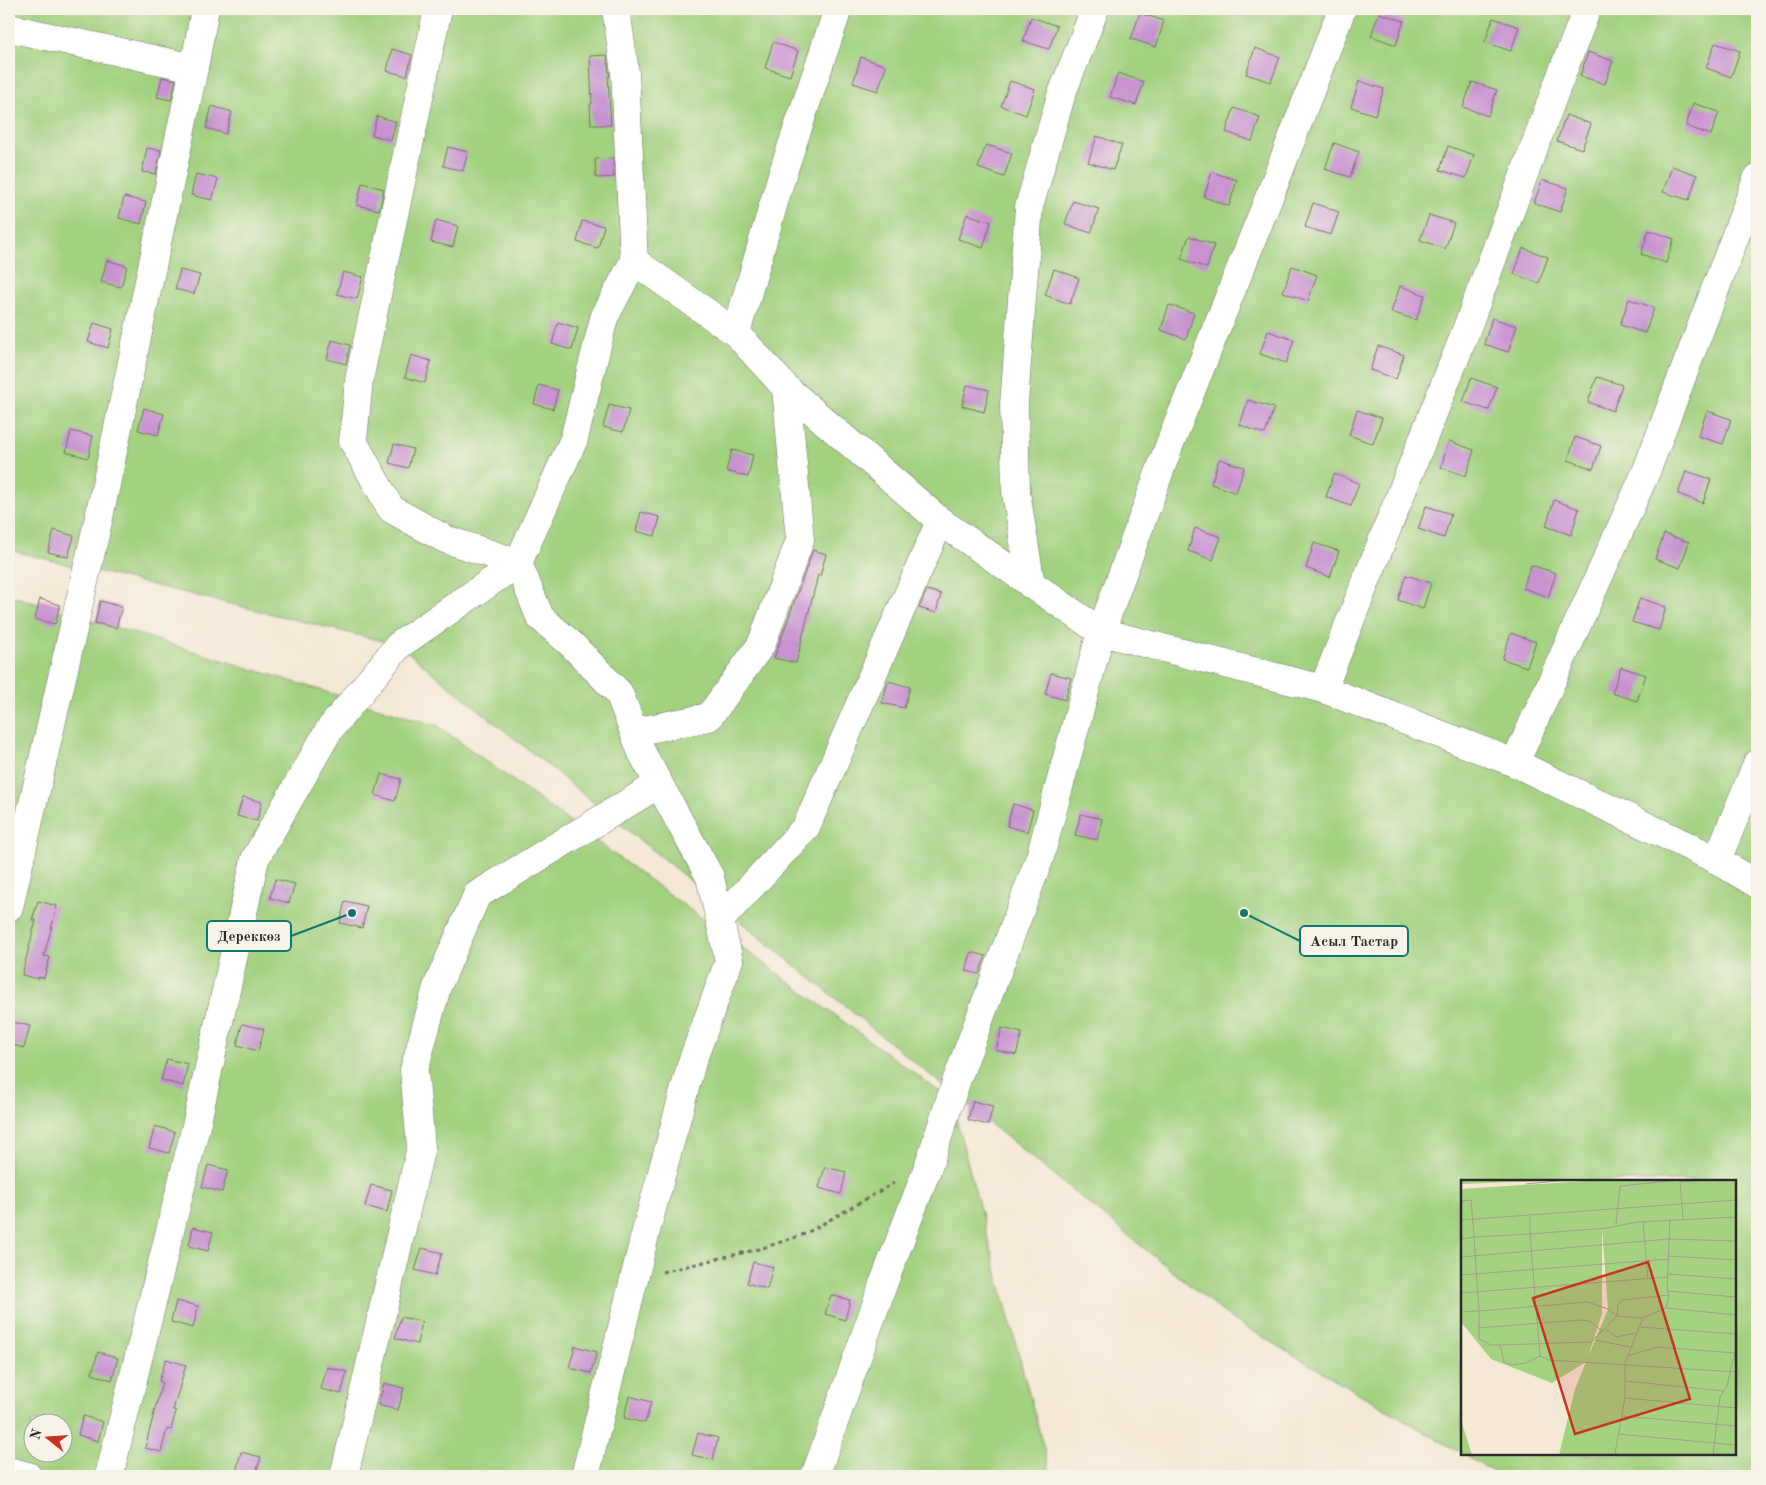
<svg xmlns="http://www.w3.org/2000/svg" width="1766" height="1485" viewBox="0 0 1766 1485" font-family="'Old Standard TT',serif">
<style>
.green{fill:#a2d180;stroke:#667e56;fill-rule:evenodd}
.building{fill:#c893d0}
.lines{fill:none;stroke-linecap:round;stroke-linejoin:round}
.minor-casing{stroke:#726d66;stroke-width:29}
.path{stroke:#726d66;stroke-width:3;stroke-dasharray:4 4;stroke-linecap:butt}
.minor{stroke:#fff;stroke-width:28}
.inset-road{fill:none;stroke:#a49c91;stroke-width:1}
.view{fill:#c8321e;fill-opacity:0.15;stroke:#c8321e;stroke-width:2.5}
.inset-edge{fill:none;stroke:#2b2b2b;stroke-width:2.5}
.leader{fill:none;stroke:#0f766e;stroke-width:2}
.callout-dot{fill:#0f766e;stroke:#f7f3e8;stroke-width:2}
.callout{fill:#f7f3e8;stroke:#0f766e;stroke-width:2}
.callout-label{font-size:15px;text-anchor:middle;font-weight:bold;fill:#2b2b2b}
</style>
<rect width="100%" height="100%" fill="#f7f3e8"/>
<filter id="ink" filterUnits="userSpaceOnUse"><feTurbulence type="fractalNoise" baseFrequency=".02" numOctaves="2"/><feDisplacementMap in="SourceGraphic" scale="10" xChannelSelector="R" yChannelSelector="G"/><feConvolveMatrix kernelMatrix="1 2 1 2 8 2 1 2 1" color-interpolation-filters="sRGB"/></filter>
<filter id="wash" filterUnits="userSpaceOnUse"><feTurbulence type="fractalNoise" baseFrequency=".0096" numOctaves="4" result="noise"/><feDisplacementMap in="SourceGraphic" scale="20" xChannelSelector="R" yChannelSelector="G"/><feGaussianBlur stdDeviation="1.12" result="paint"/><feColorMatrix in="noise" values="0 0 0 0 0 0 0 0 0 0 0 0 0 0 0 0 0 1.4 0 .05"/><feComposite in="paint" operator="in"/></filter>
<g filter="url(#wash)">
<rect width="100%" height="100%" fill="#f5e8d5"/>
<g class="green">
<path d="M9,9H1757V1476H1500L1229,1317L399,645L9,550ZM1462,1181H1735V1454H1462Z"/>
<path d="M9,595L438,726L951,1100L1051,1476H9ZM32,1422H62V1452H32Z"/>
</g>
<g id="blocks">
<g class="building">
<path d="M1140,13L1164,21L1156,47L1131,39Z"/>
<path d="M1379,13L1404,21L1396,45L1371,36Z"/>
<path d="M1031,17L1057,26L1049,49L1023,41Z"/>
<path d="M1493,18L1519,27L1511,51L1485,42Z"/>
<path d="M773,42L798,51L790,76L765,68Z"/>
<path d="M1715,43L1740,51L1731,77L1706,68Z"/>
<path d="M1255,48L1280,57L1271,82L1246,74Z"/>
<path d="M392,49L412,55L407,76L387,71Z"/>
<path d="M1588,52L1613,61L1605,84L1580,76Z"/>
<path d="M607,55L609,73L610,76H608L611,125H591L590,104H592L590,56Z"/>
<path d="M861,57L886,66L878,91L853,83Z"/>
<path d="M1118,73L1144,82L1136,105L1110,97Z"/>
<path d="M162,77L176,80L171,100L157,97Z"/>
<path d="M1010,81L1035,89L1026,115L1001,106Z"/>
<path d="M1359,81L1384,89L1375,115L1351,107Z"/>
<path d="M1472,82L1497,90L1488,116L1463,107Z"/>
<path d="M1693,103L1719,112L1711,135L1686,126Z"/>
<path d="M212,106L232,112L226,134L206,128Z"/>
<path d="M1234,108L1260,117L1252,141L1226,132Z"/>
<path d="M1566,115L1591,124L1582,149L1557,141Z"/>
<path d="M377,116L396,122L391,140L372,135Z"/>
<path d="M1097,136L1122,145L1113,170L1088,162Z"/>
<path d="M1334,143L1359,152L1350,177L1325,169Z"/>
<path d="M986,145L1012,153L1004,177L978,168Z"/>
<path d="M1448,146L1474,155L1466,178L1440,170Z"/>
<path d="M448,147L468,152L463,171L443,166Z"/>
<path d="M147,148L161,150L156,174L142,172Z"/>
<path d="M613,158L614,177L596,178L595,159Z"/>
<path d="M1672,166L1697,175L1689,200L1663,192Z"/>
<path d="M1212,172L1237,180L1229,206L1204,197Z"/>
<path d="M196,174L218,179L212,200L191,195Z"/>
<path d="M1542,180L1568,188L1560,212L1534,203Z"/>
<path d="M362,183L384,189L379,210L357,205Z"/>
<path d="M124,197L146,202L141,224L119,218Z"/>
<path d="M1073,201L1099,209L1091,233L1065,224Z"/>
<path d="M1313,203L1339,212L1331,235L1305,227Z"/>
<path d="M967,214L991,222L983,248L958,239Z"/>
<path d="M1429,215L1454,223L1445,249L1420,240Z"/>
<path d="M436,220L458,226L453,247L431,242Z"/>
<path d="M582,221L604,226L598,248L577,242Z"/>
<path d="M1649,230L1674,239L1666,263L1641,254Z"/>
<path d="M1189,236L1214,245L1207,268L1181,259Z"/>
<path d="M1523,248L1548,257L1539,283L1514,274Z"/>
<path d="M107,260L127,266L121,287L101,282Z"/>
<path d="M1292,266L1317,275L1308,301L1283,292Z"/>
<path d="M1054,269L1079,278L1070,304L1045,295Z"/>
<path d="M180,270L200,275L194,294L175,289Z"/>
<path d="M343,272L363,277L357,299L337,294Z"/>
<path d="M1400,286L1425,295L1416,320L1391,312Z"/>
<path d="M1629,299L1654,308L1645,333L1620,325Z"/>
<path d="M1169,305L1194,313L1186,339L1161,330Z"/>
<path d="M1492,318L1517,326L1508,352L1484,344Z"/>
<path d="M558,322L578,328L572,350L552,344Z"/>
<path d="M94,323L113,329L108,348L88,342Z"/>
<path d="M1268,331L1294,340L1286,363L1260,354Z"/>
<path d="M332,340L350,345L346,364L327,359Z"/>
<path d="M1378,346L1404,355L1396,379L1370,370Z"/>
<path d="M411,355L431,361L425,383L405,377Z"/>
<path d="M1597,377L1622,385L1613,411L1588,402Z"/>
<path d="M1471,378L1497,387L1489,410L1463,402Z"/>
<path d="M539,385L558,390L553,409L534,404Z"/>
<path d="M967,385L989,390L984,412L962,406Z"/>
<path d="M1248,400L1274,408L1265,434L1240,425Z"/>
<path d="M609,405L629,410L623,432L603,427Z"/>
<path d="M144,408L164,414L158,435L138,430Z"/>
<path d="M1357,410L1382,418L1373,444L1349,435Z"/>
<path d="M1707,411L1731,419L1723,444L1698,436Z"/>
<path d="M71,431L93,436L88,458L66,452Z"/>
<path d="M1575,437L1601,446L1593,469L1568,460Z"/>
<path d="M1449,441L1474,450L1466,476L1441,467Z"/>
<path d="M394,444L413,449L408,468L389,463Z"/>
<path d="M732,450L753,455L748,477L726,471Z"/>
<path d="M1219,459L1244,467L1236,493L1211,484Z"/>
<path d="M1686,471L1711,479L1703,503L1678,494Z"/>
<path d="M1334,474L1359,483L1351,506L1326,497Z"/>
<path d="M1554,500L1579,509L1571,535L1546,526Z"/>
<path d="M1426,506L1451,514L1444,538L1418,529Z"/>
<path d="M641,512L660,517L655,536L636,531Z"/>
<path d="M1195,528L1221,537L1213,560L1188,551Z"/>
<path d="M54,530L74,536L68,557L48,552Z"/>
<path d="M1664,534L1689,542L1680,568L1655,559Z"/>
<path d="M1314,543L1339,551L1330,577L1306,568Z"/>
<path d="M813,550L826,554L820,576L818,575L796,663L774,658Z"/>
<path d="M1531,565L1556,573L1548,597L1523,588Z"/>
<path d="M1406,575L1431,583L1423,609L1398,600Z"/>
<path d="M927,590L941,594L936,613L919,608Z"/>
<path d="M1640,598L1666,607L1659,630L1632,622Z"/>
<path d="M40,599L60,605L55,624L35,619Z"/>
<path d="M100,601L122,607L116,628L95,623Z"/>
<path d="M1511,633L1536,642L1527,667L1502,659Z"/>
<path d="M1621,667L1646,675L1637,701L1612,693Z"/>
<path d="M1051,673L1071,678L1065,700L1045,694Z"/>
<path d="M888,681L910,687L904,708L882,703Z"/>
<path d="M381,774L401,779L395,801L375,795Z"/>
<path d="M243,797L262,802L257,821L237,816Z"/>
<path d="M1013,804L1033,810L1027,832L1007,826Z"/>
<path d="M1081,814L1102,819L1097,840L1075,835Z"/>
<path d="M275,879L295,884L289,903L270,898Z"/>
<path d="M38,901L57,906L44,956L50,957L44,978L38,977V979L22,975L36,920H32Z"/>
<path d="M345,901L367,906L362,928L340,923Z"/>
<path d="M971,952L986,956L979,974L966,971Z"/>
<path d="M9,1021L30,1026L24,1048L9,1044Z"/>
<path d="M242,1024L264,1029L258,1051L237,1045Z"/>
<path d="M1002,1028L1022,1033L1016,1055L996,1050Z"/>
<path d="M167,1059L188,1064L183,1086L161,1080Z"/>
<path d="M973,1101L993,1106L988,1125L968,1120Z"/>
<path d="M155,1126L175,1132L169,1153L149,1148Z"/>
<path d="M208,1165L228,1170L222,1192L202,1187Z"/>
<path d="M825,1167L846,1172L841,1194L819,1188Z"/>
<path d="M371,1185L392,1190L387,1212L365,1206Z"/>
<path d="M193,1227L213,1232L208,1251L189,1246Z"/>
<path d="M422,1248L442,1253L435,1275L415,1270Z"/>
<path d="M753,1262L773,1267L767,1289L747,1283Z"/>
<path d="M831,1295L850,1300L845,1320L825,1314Z"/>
<path d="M176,1301L198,1306L193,1328L171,1322Z"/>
<path d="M401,1317L422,1322L417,1344L395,1338Z"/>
<path d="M575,1346L597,1352L591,1373L569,1368Z"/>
<path d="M98,1352L118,1358L112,1380L92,1374Z"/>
<path d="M166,1359L186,1365L173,1410L176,1411L171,1430L167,1429L161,1452L145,1448L162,1382L159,1381Z"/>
<path d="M327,1367L347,1372L341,1394L321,1389Z"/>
<path d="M384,1383L404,1388L398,1410L378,1405Z"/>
<path d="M629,1396L651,1402L645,1423L624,1418Z"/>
<path d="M83,1416L103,1422L98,1441L78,1435Z"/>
<path d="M698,1433L718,1438L713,1460L692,1455Z"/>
<path d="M241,1452L261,1457L255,1476L236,1472Z"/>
</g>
</g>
</g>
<g filter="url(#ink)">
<use href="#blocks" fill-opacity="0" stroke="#726d66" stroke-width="1"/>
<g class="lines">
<defs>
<g id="minor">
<path d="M438,9L359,380L353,441L391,509L445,539L518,563L574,439L604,318L634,261L625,72L616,9"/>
<path d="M9,28L194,68"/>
<path d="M634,261L736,333L786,388L940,521L1101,632L1323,689L1515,763L1717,860L1757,884"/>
<path d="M736,333L782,175L838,9"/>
<path d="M1031,585L1016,492L1014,404L1029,207L1061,96L1095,9"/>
<path d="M1323,689L1462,341L1557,86L1587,9"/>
<path d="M634,732L709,717L761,645L800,540L786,388"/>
<path d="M1515,763L1646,472L1757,179"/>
<path d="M1717,860L1757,764"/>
<path d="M9,907L100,513L194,68L205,9"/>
<path d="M720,920L806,827L940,521"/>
<path d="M9,1471L28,1476"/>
<path d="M109,1476L196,1126L255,859L329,730L399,645L518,563L540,617L570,643L619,693L642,753L710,877L729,961L692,1062L646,1231L585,1476"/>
<path d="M344,1476L421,1147L414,1070L437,987L477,895L659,784"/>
<path d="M815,1476L884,1282L928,1167L956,1082L1040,857L1101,632L1169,446L1270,195L1342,9"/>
</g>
</defs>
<use href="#minor" class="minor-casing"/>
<path class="path" d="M662,1272L763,1248L805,1234L894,1183"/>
<use href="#minor" class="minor"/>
</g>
</g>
<g transform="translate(1461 1180)">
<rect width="275" height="275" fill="#f5e8d5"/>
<path d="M0,0H107L1,4ZM139,0H275V275H98L114,209L125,182L91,203L30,179L0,142V9ZM141,48L147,129L127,177L141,134ZM0,240L11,275H0Z" fill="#a2d180" fill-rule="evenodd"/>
<path class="inset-road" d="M65,4L106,0M0,21L10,20L13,57L0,59M222,38L219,2L248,0M0,40L275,20M182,41L187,99M155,44L159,6L219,0M208,76L275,80M0,77L208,59L275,61M207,94L275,99M0,95L208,79M206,111L209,39M0,113L207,97M208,115L161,120L157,125L156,136L182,138L205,128L208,115L206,111L275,117M205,128L275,135M0,132L18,131V159L30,165H39L43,182L50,185L65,183L79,176M179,147L275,154M16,148L121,140L129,141L142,152M145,149L155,157L175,153M134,160L169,167M39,165L130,162L156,136L147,129L127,122L18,131L13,57L69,54V36M79,176L69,54L146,48L176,42L275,37M79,176L88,180L275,192M167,176L196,167L275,173M165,201L263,211M164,218L275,228M161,236L275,246M157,254L275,265M158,275L154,273L164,218V183L182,138M252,275L259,217L266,206L275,168"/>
<path class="view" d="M187,82L229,219L114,254L72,118Z"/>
<rect width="275" height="275" class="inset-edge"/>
</g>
<path class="leader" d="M352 913L291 936M1244 913L1300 941"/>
<g class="callout-dot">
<circle cx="352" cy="913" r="5"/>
<circle cx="1244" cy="913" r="5"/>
</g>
<g class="callout">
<rect x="207" y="921" width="84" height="30" rx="5"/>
<rect x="1300" y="926" width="108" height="30" rx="5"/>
</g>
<g class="callout-label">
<text x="249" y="941">Дереккөз</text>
<text x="1354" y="946">Асыл Тастар</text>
</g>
<rect width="1766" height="1485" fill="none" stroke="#f7f3e8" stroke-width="30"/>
<g transform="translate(48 1438) rotate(287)"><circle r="24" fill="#f7f3e8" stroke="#a5a39c"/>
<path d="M0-4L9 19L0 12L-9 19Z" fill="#c8321e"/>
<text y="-8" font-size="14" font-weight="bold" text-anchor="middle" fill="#2b2b2b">N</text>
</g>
</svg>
